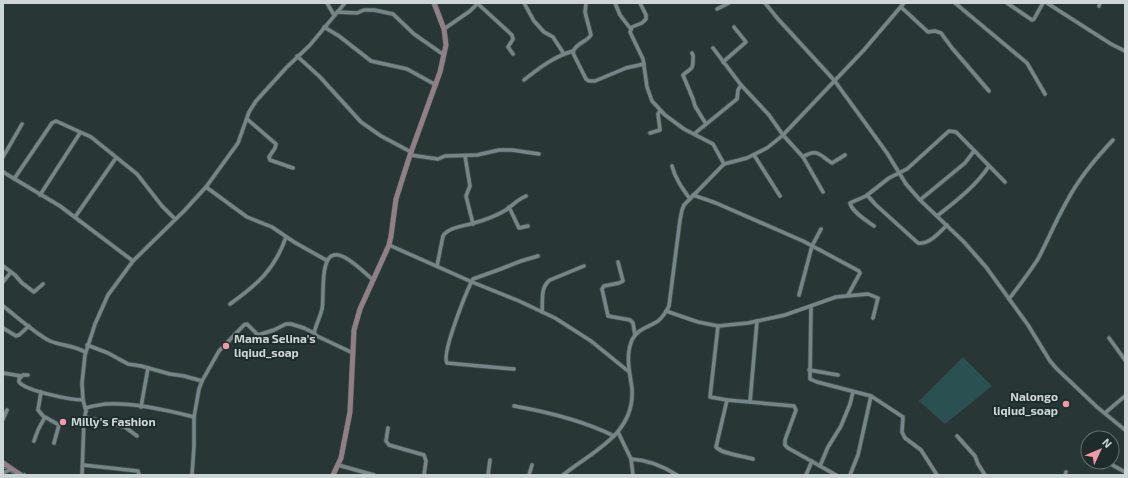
<svg xmlns="http://www.w3.org/2000/svg" width="1128" height="478" viewBox="0 0 1128 478" font-family="'Exo 2',sans-serif">
<style>
.pitch{fill:#2a5051}
.lines{fill:none;stroke-linecap:round;stroke-linejoin:round}
.stream{stroke:#5d8d8f;stroke-width:1.5}
.street-casing{stroke:#455152;stroke-width:5}
.secondary-casing{stroke:#455152;stroke-width:6}
.street{stroke:#768686;stroke-width:3.5}
.secondary{stroke:#907f84;stroke-width:5}
.poi-dot{fill:#f39aa8;stroke:#1e2c2c;stroke-width:1.5}
.labels{text-anchor:middle;stroke-width:4;stroke-linejoin:round;paint-order:stroke}
.poi-label{font-size:12px;font-weight:bold;fill:#cdd6d6;stroke:#1e2c2c;text-anchor:start}
</style>
<rect width="100%" height="100%" fill="#283636"/>
<path class="pitch" d="M963,357L992,386L945,424L919,401Z"/>
<g class="lines">
<g class="stream">
<path d="M3,460L11,466"/>
<path d="M3,467L6,469"/>
<path d="M11,472L15,475"/>
<path d="M24,473L26,475"/>
</g>
<defs>
<g id="street">
<path d="M327,3L334,15"/>
<path d="M477,3L512,35L513,39L508,47L513,54"/>
<path d="M524,3L534,21L544,32L553,37L564,54"/>
<path d="M586,3L585,12L591,35C587,42 574,44 573,53L586,79L589,81H595L626,68L644,64"/>
<path d="M615,3L620,15L630,28"/>
<path d="M640,3L646,15V19L642,23L632,27L630,32L643,59L647,87L652,101L665,115L684,129L713,144L724,164"/>
<path d="M765,3L778,19L834,80L887,153L906,184L920,200L964,242L986,267L1028,325L1050,361L1057,369L1097,407L1125,430"/>
<path d="M955,3L1027,63L1045,94"/>
<path d="M1007,3L1032,20L1034,19L1043,3"/>
<path d="M1047,3L1111,44L1125,51"/>
<path d="M1099,6L1100,3"/>
<path d="M901,7L928,32L935,31L941,33L952,48L989,91"/>
<path d="M717,9L729,3"/>
<path d="M337,12L357,13L364,10H374L393,14L414,34L444,55"/>
<path d="M324,27L339,36L371,61L407,69L436,85"/>
<path d="M444,29L470,11L478,3"/>
<path d="M713,48L741,85L769,115L783,135L803,157L823,192"/>
<path d="M692,53C694,58 693,54 693,60C693,70 691,68 683,75L693,99L695,106L706,124"/>
<path d="M297,56L320,77L361,122L381,136L411,152"/>
<path d="M723,62L746,42L734,27"/>
<path d="M524,80C539,68 555,56 573,51"/>
<path d="M247,119L276,144L275,148L269,157L270,160L293,168"/>
<path d="M650,133L660,130L658,114L660,111"/>
<path d="M694,134L737,99L738,90L741,85"/>
<path d="M410,155L438,159L445,156L477,155L499,150H512L539,154"/>
<path d="M754,155L780,196"/>
<path d="M465,156L470,186L466,196L473,224"/>
<path d="M3,157L22,124"/>
<path d="M803,157C818,147 821,157 832,163L845,155"/>
<path d="M672,166C675,178 682,188 690,199"/>
<path d="M3,172L60,206L133,261"/>
<path d="M14,179L52,123L56,121L91,137L137,174L162,206L175,219"/>
<path d="M206,187L247,217L272,227L294,242L326,260"/>
<path d="M40,195L80,133"/>
<path d="M693,195L716,203L803,241L859,271L860,273L848,295"/>
<path d="M867,195L876,205L918,243C929,245 940,232 947,225"/>
<path d="M920,200L965,163L974,151"/>
<path d="M509,207L519,228L528,226"/>
<path d="M937,216C956,201 976,186 989,166"/>
<path d="M75,217L116,158"/>
<path d="M874,226C867,221 852,212 850,203L866,196L889,178L907,169L949,131L956,132L1005,182"/>
<path d="M389,245L472,282L519,301L555,318L591,341L628,371"/>
<path d="M618,262L623,281L619,283L604,286L602,289L608,316L630,320L633,323L635,335"/>
<path d="M3,266L15,275L22,283L34,292L43,284"/>
<path d="M437,266L443,236C448,227 465,226 474,223C485,220 496,216 506,210C514,204 517,200 526,196"/>
<path d="M3,282L11,272"/>
<path d="M799,295L812,246L821,229"/>
<path d="M1009,299C1019,286 1029,273 1038,259C1048,240 1056,220 1067,201C1079,178 1095,159 1113,140"/>
<path d="M230,304C257,285 275,269 286,237"/>
<path d="M3,306C16,316 36,334 50,341C62,346 74,345 85,352"/>
<path d="M811,307L810,379L817,382L871,396L903,417L902,432L905,438L921,450L937,475"/>
<path d="M666,311L698,322L718,326L748,323L785,315L836,297L868,294L878,298L873,318"/>
<path d="M542,312C543,301 540,287 550,280L584,266"/>
<path d="M718,326L710,397L727,400L794,406L796,410L785,440V445L788,448L836,475"/>
<path d="M3,328L16,336L19,335L29,326"/>
<path d="M314,333C316,325 320,317 322,309C325,297 317,243 344,257C354,262 364,272 373,280"/>
<path d="M1109,338L1125,360"/>
<path d="M87,345L108,353L128,364L141,366L170,374L184,376L202,381"/>
<path d="M514,369L447,363C441,354 467,290 473,279L498,270L521,261L538,256"/>
<path d="M809,370L838,375"/>
<path d="M3,373L21,376"/>
<path d="M28,375H23L19,379V382C26,391 71,400 83,400"/>
<path d="M41,392L38,410L44,417"/>
<path d="M727,400L716,447C722,454 743,456 753,459"/>
<path d="M750,402L757,321"/>
<path d="M514,406C548,412 582,420 614,436"/>
<path d="M141,407L148,368"/>
<path d="M86,408C92,406 99,405 105,404C133,402 167,410 194,417"/>
<path d="M1105,413L1125,396"/>
<path d="M85,417L125,427L137,436"/>
<path d="M3,419L7,410"/>
<path d="M388,428L386,441L389,445L424,455L426,461L424,475"/>
<path d="M618,432L631,459L633,475"/>
<path d="M957,436L975,456L978,464L985,475"/>
<path d="M34,441L38,430L45,417L59,425L54,443"/>
<path d="M1086,451H1088"/>
<path d="M631,459C648,460 663,466 677,475"/>
<path d="M1107,462L1125,472"/>
<path d="M83,465L138,471L139,475"/>
<path d="M338,465L374,475"/>
<path d="M820,466L828,447L841,426L850,404L853,392"/>
<path d="M3,473L12,469"/>
<path d="M82,475L84,420L86,411L83,400L82,383L85,355L95,324L108,295L133,261L184,211L206,187L238,143L249,112L256,101L286,68L310,45L345,3"/>
<path d="M192,475L194,446V417L199,389L202,381L219,351L244,325L247,324L258,335L274,330L286,324H291L304,328L314,333L317,336L353,353"/>
<path d="M488,475L490,460"/>
<path d="M529,475L532,465"/>
<path d="M563,475C593,451 635,434 632,389C630,373 625,356 632,340C637,329 649,327 658,321C663,317 666,312 669,306L680,220L682,210L684,205L724,164L747,158L767,148L782,136L863,51L904,3"/>
<path d="M806,475L812,461"/>
<path d="M850,475L858,455L871,396"/>
<path d="M1065,475L1066,472"/>
</g>
<g id="secondary">
<path d="M3,463L21,475"/>
<path d="M333,475L341,458L350,412L354,330L360,309L389,245L391,236L396,199L410,155L440,72L446,45L444,29L434,3"/>
</g>
</defs>
<use href="#street" class="street-casing"/>
<use href="#secondary" class="secondary-casing"/>
<use href="#street" class="street"/>
<use href="#secondary" class="secondary"/>
</g>
<g class="poi-dot">
<circle cx="226" cy="346" r="4"/>
<circle cx="1066" cy="404" r="4"/>
<circle cx="63" cy="422" r="4"/>
</g>
<g class="labels">
<g class="poi-label">
<text x="234" y="343">Mama Selina's<tspan x="234" dy="14">liqiud_soap</tspan></text>
<text x="1058" y="401" text-anchor="end">Nalongo<tspan x="1058" dy="14">liqiud_soap</tspan></text>
<text x="71" y="426">Milly's Fashion</text>
</g>
</g>
<rect width="1128" height="478" fill="none" stroke="#cdd6d6" stroke-width="8"/>
<g transform="translate(1100 450) rotate(46)"><circle r="19" fill="#1e2c2c" stroke="#647070"/>
<path d="M0-3L7 15L0 10L-7 15Z" fill="#f39aa8"/>
<text y="-6" font-size="11" font-weight="bold" text-anchor="middle" fill="#cdd6d6">N</text>
</g>
</svg>
